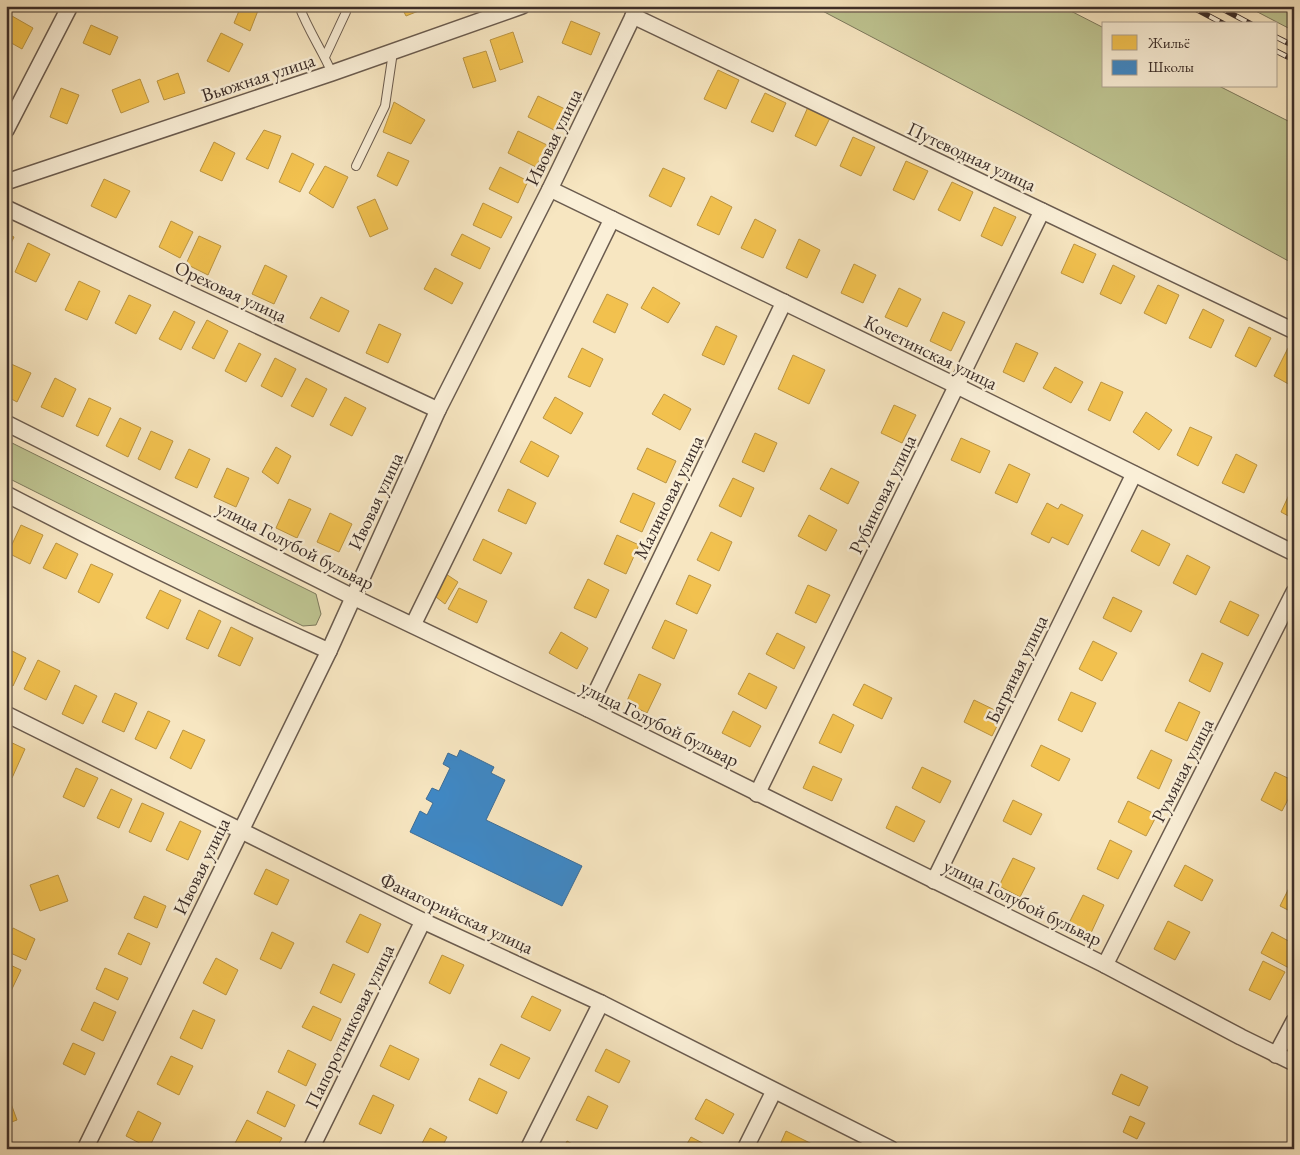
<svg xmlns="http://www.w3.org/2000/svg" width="1300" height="1155" viewBox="0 0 1300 1155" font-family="'EB Garamond',serif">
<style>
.green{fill:#bec491;stroke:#7d795d}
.homes{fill:#f2c14e;stroke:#bb9543}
.schools{fill:#3f88c5;stroke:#3e6d96}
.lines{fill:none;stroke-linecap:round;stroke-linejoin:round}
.lane-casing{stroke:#6b5c4f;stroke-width:10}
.street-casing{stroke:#6b5c4f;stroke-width:18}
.lane{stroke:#faefd7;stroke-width:8}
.street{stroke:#faefd7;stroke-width:15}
.rail-casing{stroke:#3c2e29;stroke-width:5.5}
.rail{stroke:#faefd7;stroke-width:4;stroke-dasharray:11;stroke-linecap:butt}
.labels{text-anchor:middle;stroke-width:5;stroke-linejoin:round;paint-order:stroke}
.street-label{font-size:19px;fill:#3c2e29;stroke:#faefd7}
</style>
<rect width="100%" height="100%" fill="#f7e6c1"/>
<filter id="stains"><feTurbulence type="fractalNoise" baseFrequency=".004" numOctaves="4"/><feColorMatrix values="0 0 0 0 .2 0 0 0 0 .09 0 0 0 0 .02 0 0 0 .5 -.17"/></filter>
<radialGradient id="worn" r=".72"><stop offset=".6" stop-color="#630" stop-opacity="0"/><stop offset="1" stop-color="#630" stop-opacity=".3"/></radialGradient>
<g class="green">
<path d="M813,6H1061L1104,28V86H1219L1294,124V264L1022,116Z"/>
<path d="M1246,6H1294V31Z"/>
<path d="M6,440L316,594L321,614L316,625L303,626L6,477Z"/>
</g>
<g class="homes">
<path d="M241,6H255L259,8L250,31L234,23Z"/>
<path d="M401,6H431L406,16Z"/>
<path d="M12,16L33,28L22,49L6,40V27Z"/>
<path d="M571,21L600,33L591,55L562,43Z"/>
<path d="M91,25L118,37L110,55L83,43Z"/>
<path d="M513,32L523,62L500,70L490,40Z"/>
<path d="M221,33L243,44L229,72L207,61Z"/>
<path d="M486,51L496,81L473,88L463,58Z"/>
<path d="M718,70L739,80L726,109L704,99Z"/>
<path d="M178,73L185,93L164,100L157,81Z"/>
<path d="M140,79L149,102L121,113L112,90Z"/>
<path d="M61,88L79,95L67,124L50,117Z"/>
<path d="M765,93L786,103L773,132L751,122Z"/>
<path d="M538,96L567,110L556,131L528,117Z"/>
<path d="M394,102L425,120L411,144L383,132Z"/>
<path d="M808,107L830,118L816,146L795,136Z"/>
<path d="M264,130L281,136L268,169L246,159Z"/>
<path d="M518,131L547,145L536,167L508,153Z"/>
<path d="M853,137L875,147L861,176L840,166Z"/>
<path d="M214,142L235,153L222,181L200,171Z"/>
<path d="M388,152L409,161L397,186L377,176Z"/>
<path d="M292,153L314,164L300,192L279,182Z"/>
<path d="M906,161L928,171L914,200L893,190Z"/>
<path d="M325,166L348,177L333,208L309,193Z"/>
<path d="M500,167L528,181L518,203L489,189Z"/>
<path d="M663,168L685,178L671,207L649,196Z"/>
<path d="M104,179L130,191L116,218L91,206Z"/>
<path d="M952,182L973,192L960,221L938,210Z"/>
<path d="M711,196L732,207L719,235L697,225Z"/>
<path d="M375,199L388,229L370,237L357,207Z"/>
<path d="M483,203L512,217L501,238L473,225Z"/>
<path d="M994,207L1016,217L1002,246L981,236Z"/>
<path d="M755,219L776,230L763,258L741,248Z"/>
<path d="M171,221L193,232L180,258L159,247Z"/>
<path d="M6,233L14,237L6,253Z"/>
<path d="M462,234L490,248L480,269L451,255Z"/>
<path d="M199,236L221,246L208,275L186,264Z"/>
<path d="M799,239L820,250L807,278L786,268Z"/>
<path d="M28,243L50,254L36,282L15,272Z"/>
<path d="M1074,244L1096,254L1083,283L1061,273Z"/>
<path d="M854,264L876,275L863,303L841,293Z"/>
<path d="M265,265L287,276L274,304L252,294Z"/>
<path d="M1113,265L1135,276L1121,304L1100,294Z"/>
<path d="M435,268L463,283L452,304L424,289Z"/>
<path d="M79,281L100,291L87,320L65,310Z"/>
<path d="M1158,285L1179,295L1166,324L1144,313Z"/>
<path d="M653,287L680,303L668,323L641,308Z"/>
<path d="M899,288L921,299L907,327L885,317Z"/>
<path d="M607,294L628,304L615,333L593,322Z"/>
<path d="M129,295L151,305L136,334L115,323Z"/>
<path d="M321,297L349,311L339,332L310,318Z"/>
<path d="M1203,309L1224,320L1211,348L1189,338Z"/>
<path d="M174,311L195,322L181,350L159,339Z"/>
<path d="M943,312L965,322L951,351L930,341Z"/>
<path d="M207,320L228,331L214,359L192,348Z"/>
<path d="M379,324L401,334L388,363L366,353Z"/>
<path d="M716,326L737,336L724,365L702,355Z"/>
<path d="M1249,327L1271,338L1256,367L1235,356Z"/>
<path d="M239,343L261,354L246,382L225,371Z"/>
<path d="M1016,343L1038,353L1024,382L1003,372Z"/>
<path d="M582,348L603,359L590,387L568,377Z"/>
<path d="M1288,348L1294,351V387L1274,376Z"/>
<path d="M793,355L825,370L809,404L778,389Z"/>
<path d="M275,358L296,369L282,397L261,386Z"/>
<path d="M9,363L31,373L17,402L6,396V369Z"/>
<path d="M1055,367L1083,382L1071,403L1043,388Z"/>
<path d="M55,378L76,389L63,417L41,407Z"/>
<path d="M306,378L327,389L313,417L291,406Z"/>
<path d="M1101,382L1123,392L1110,421L1088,410Z"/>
<path d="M664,394L691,409L680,430L652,414Z"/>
<path d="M345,397L366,408L352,436L330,425Z"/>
<path d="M555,397L583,413L571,434L543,418Z"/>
<path d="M89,398L111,408L98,436L76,426Z"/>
<path d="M894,405L916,415L902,443L881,433Z"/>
<path d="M1146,412L1172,430L1159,450L1133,432Z"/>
<path d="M120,418L141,428L128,457L106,446Z"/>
<path d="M1190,427L1212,437L1198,466L1177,455Z"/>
<path d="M151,431L173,441L160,470L138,459Z"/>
<path d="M755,433L777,443L764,472L742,462Z"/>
<path d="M961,438L990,451L980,473L951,460Z"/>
<path d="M531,441L559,456L548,477L520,462Z"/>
<path d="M276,447L291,456L278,484L262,472Z"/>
<path d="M647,448L676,461L666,483L637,469Z"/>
<path d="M189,449L210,459L197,488L175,478Z"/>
<path d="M1236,454L1257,465L1244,493L1222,483Z"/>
<path d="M1009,464L1030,474L1017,503L995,493Z"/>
<path d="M227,468L249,478L236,507L214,497Z"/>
<path d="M831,468L859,482L848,504L820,489Z"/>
<path d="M733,478L754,488L741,517L719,506Z"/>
<path d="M1294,484V519L1281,512Z"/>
<path d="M508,489L536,503L526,524L498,511Z"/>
<path d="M633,493L655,503L642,532L620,522Z"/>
<path d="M289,499L311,509L297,538L276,528Z"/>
<path d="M1047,503L1058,509L1061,504L1083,515L1068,545L1052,537L1049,543L1031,534Z"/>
<path d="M330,513L352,524L339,552L317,542Z"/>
<path d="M809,515L837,530L826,551L798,536Z"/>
<path d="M21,525L43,535L30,564L8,553Z"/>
<path d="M1142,530L1170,544L1159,566L1131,551Z"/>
<path d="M711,532L732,542L719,571L697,560Z"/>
<path d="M617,535L639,545L626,574L604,564Z"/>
<path d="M483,539L512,553L501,574L473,560Z"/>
<path d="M56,543L78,554L66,579L43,568Z"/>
<path d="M1187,555L1210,567L1196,595L1173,583Z"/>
<path d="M91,564L113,574L99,603L78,592Z"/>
<path d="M446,574L458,582L445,604L436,597Z"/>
<path d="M689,575L711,585L697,614L676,604Z"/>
<path d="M588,579L609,590L596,618L574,608Z"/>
<path d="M808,585L830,595L816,623L795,613Z"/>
<path d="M459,588L487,601L477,623L448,609Z"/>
<path d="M160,590L181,600L168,629L146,618Z"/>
<path d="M1113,597L1142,611L1131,632L1103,618Z"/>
<path d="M1230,601L1259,615L1248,636L1220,622Z"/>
<path d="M199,610L221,621L208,649L186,639Z"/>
<path d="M665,620L687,630L674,659L652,648Z"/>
<path d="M231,627L253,638L240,666L218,656Z"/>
<path d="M561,632L588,648L577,669L549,653Z"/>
<path d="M777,633L805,647L794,669L766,654Z"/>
<path d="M1093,641L1117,653L1102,681L1079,669Z"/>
<path d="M6,648L26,658L13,686L6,683Z"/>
<path d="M1202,653L1223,663L1210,692L1189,681Z"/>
<path d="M38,660L60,671L46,700L24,689Z"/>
<path d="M749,673L777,687L766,709L738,694Z"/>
<path d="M639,674L661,684L647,713L626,703Z"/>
<path d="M864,684L892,698L882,719L853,705Z"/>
<path d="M75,685L97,696L83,724L62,714Z"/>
<path d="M1071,692L1096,703L1082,732L1058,720Z"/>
<path d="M115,693L137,703L124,732L102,722Z"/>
<path d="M974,700L1003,714L992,736L964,722Z"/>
<path d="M1179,702L1200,712L1187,741L1165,731Z"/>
<path d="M148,711L170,721L156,749L135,739Z"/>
<path d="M733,711L761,726L750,747L722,733Z"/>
<path d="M833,714L854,725L841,753L819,743Z"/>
<path d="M183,730L205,740L191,769L170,758Z"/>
<path d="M6,740L25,749L12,778L6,775Z"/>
<path d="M1041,745L1070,759L1059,781L1031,766Z"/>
<path d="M1151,750L1172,760L1159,789L1137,778Z"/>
<path d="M813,766L842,779L832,801L803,788Z"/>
<path d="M922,767L951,781L940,803L912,788Z"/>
<path d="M76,768L98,778L84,807L63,797Z"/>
<path d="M1275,772L1294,781V788L1282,811L1261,800Z"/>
<path d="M111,789L132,799L119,828L97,818Z"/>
<path d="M1013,800L1042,814L1031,835L1003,821Z"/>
<path d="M1128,801L1157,815L1146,836L1118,822Z"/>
<path d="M142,803L164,813L151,842L129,832Z"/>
<path d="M896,806L925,821L914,842L886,828Z"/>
<path d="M180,821L201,831L188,860L166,850Z"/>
<path d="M1110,840L1132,851L1118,879L1097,869Z"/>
<path d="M1013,858L1035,868L1020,897L999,886Z"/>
<path d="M1185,865L1213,880L1202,901L1174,886Z"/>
<path d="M266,869L289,880L277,905L254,894Z"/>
<path d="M58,875L68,901L40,911L30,885Z"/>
<path d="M1291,884L1294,886V913L1280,906Z"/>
<path d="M1083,895L1104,905L1091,933L1069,923Z"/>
<path d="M144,896L166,906L157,928L134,918Z"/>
<path d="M360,914L381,924L368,953L346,942Z"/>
<path d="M1168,921L1190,932L1175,960L1154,949Z"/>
<path d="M13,928L35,939L26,960L6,951V943Z"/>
<path d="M272,932L294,943L281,969L260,959Z"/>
<path d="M1272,932L1294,944V959L1289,968L1261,953Z"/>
<path d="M128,933L150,943L141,965L118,954Z"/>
<path d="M442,955L464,965L450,994L429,983Z"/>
<path d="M216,958L238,970L226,995L203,983Z"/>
<path d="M1263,961L1285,972L1270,1000L1249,990Z"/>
<path d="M6,963L21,970L11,991L6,989Z"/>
<path d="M333,964L355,974L341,1003L320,993Z"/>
<path d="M105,968L128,978L118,1000L96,989Z"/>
<path d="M532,996L561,1010L550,1031L521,1017Z"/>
<path d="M94,1002L116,1012L103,1041L81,1030Z"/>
<path d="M313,1006L341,1019L331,1041L302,1027Z"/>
<path d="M193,1010L215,1020L202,1049L180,1038Z"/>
<path d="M73,1043L95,1053L85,1075L63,1064Z"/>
<path d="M501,1044L530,1058L519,1079L490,1065Z"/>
<path d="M390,1045L419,1059L409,1080L380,1066Z"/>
<path d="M606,1049L630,1061L619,1083L595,1071Z"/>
<path d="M288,1050L316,1064L306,1086L278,1072Z"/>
<path d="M171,1056L193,1066L179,1095L157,1084Z"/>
<path d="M1121,1074L1148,1087L1139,1106L1112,1094Z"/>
<path d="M479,1078L507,1092L497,1114L469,1100Z"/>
<path d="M6,1090L17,1120L6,1124Z"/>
<path d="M267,1091L295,1105L285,1127L257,1113Z"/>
<path d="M373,1095L394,1105L381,1134L359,1124Z"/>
<path d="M588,1096L608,1106L597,1129L576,1120Z"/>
<path d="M706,1099L734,1114L723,1134L695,1119Z"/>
<path d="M138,1111L161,1123L149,1148L126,1136Z"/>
<path d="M1130,1116L1145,1123L1137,1139L1123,1132Z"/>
<path d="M247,1120L282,1138L276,1149H232Z"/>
<path d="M430,1128L447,1137L441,1149H419Z"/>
<path d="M786,1131L822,1149H778Z"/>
<path d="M691,1137L710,1147L709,1149H684Z"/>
<path d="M567,1141L581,1149H563Z"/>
</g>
<path class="schools" d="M460,750L494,767L491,773L505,780L486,820L582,866L562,906L410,832L420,811L427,815L433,803L426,799L432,788L439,791L450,768L443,764L448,753L457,757Z"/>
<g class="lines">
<defs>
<g id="lane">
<path d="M299,6C308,30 322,50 332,73"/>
<path d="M325,57L346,12"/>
<path d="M356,166L385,106L393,52"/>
</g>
<g id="street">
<path d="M633,16L1294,331"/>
<path d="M6,130L70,6"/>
<path d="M6,182L332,73L522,6"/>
<path d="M550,189L957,386L1294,553"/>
<path d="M6,208L438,410"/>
<path d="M6,423L353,597L588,709L1105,965L1241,1037L1294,1063"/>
<path d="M6,494C112,549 220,602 329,651"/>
<path d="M413,625L612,219"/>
<path d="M588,709L784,302"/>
<path d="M6,714L423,921L601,1003L891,1149"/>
<path d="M757,794L1042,211"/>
<path d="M934,881L1134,474"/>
<path d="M1105,965L1294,592"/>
<path d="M1276,1055L1294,1021"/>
<path d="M85,1149L329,651L438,410L550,189L638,6"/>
<path d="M311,1149L423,921"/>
<path d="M528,1149L601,1003"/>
<path d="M745,1149L774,1091"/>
</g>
</defs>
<use href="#lane" class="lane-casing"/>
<use href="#street" class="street-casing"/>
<use href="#lane" class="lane"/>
<use href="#street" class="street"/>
<defs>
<g id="rail">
<path d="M1190,6L1224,24"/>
<path d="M1217,6L1251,24"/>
<path d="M1276,37L1294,46"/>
<path d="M1276,51L1294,60"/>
</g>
</defs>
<use href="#rail" class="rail-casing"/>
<use href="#rail" class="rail"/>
</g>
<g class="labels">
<g class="street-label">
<text transform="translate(258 77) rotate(-18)" y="7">Вьюжная улица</text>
<text transform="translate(553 137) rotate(-64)" y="7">Ивовая улица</text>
<text transform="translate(972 156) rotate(25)" y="7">Путеводная улица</text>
<text transform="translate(231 291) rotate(25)" y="7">Ореховая улица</text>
<text transform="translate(931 352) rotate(26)" y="7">Кочетинская улица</text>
<text transform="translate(882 494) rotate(-64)" y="7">Рубиновая улица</text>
<text transform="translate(668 497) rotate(-64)" y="7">Малиновая улица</text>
<text transform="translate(375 501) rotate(-65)" y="7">Ивовая улица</text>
<text transform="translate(296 545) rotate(27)" y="7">улица Голубой бульвар</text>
<text transform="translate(1016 669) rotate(-64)" y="7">Багряная улица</text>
<text transform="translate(660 723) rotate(26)" y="7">улица Голубой бульвар</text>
<text transform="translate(1182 770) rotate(-63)" y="7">Румяная улица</text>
<text transform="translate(201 866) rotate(-64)" y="7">Ивовая улица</text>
<text transform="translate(1023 902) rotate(26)" y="7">улица Голубой бульвар</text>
<text transform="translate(457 913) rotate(25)" y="7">Фанагорийская улица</text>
<text transform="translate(349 1026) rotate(-64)" y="7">Папоротниковая улица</text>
</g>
</g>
<rect width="1300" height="1155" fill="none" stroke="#f7e6c1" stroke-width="25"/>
<rect x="8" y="8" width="1285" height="1140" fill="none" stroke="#3c2e29" stroke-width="2.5"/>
<rect x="12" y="12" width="1275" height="1130" fill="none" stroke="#3c2e29"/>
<rect x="1102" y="22" width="175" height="65" fill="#faefd7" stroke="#aea291"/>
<rect x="1112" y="35" width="25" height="15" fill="#f2c14e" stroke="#aea291"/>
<text x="1148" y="48" font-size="15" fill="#3c2e29">Жильё</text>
<rect x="1112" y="60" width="25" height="15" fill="#3f88c5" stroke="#aea291"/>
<text x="1148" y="72" font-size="15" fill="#3c2e29">Школы</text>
<rect width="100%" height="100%" filter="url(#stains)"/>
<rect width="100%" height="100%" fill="url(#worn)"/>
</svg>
